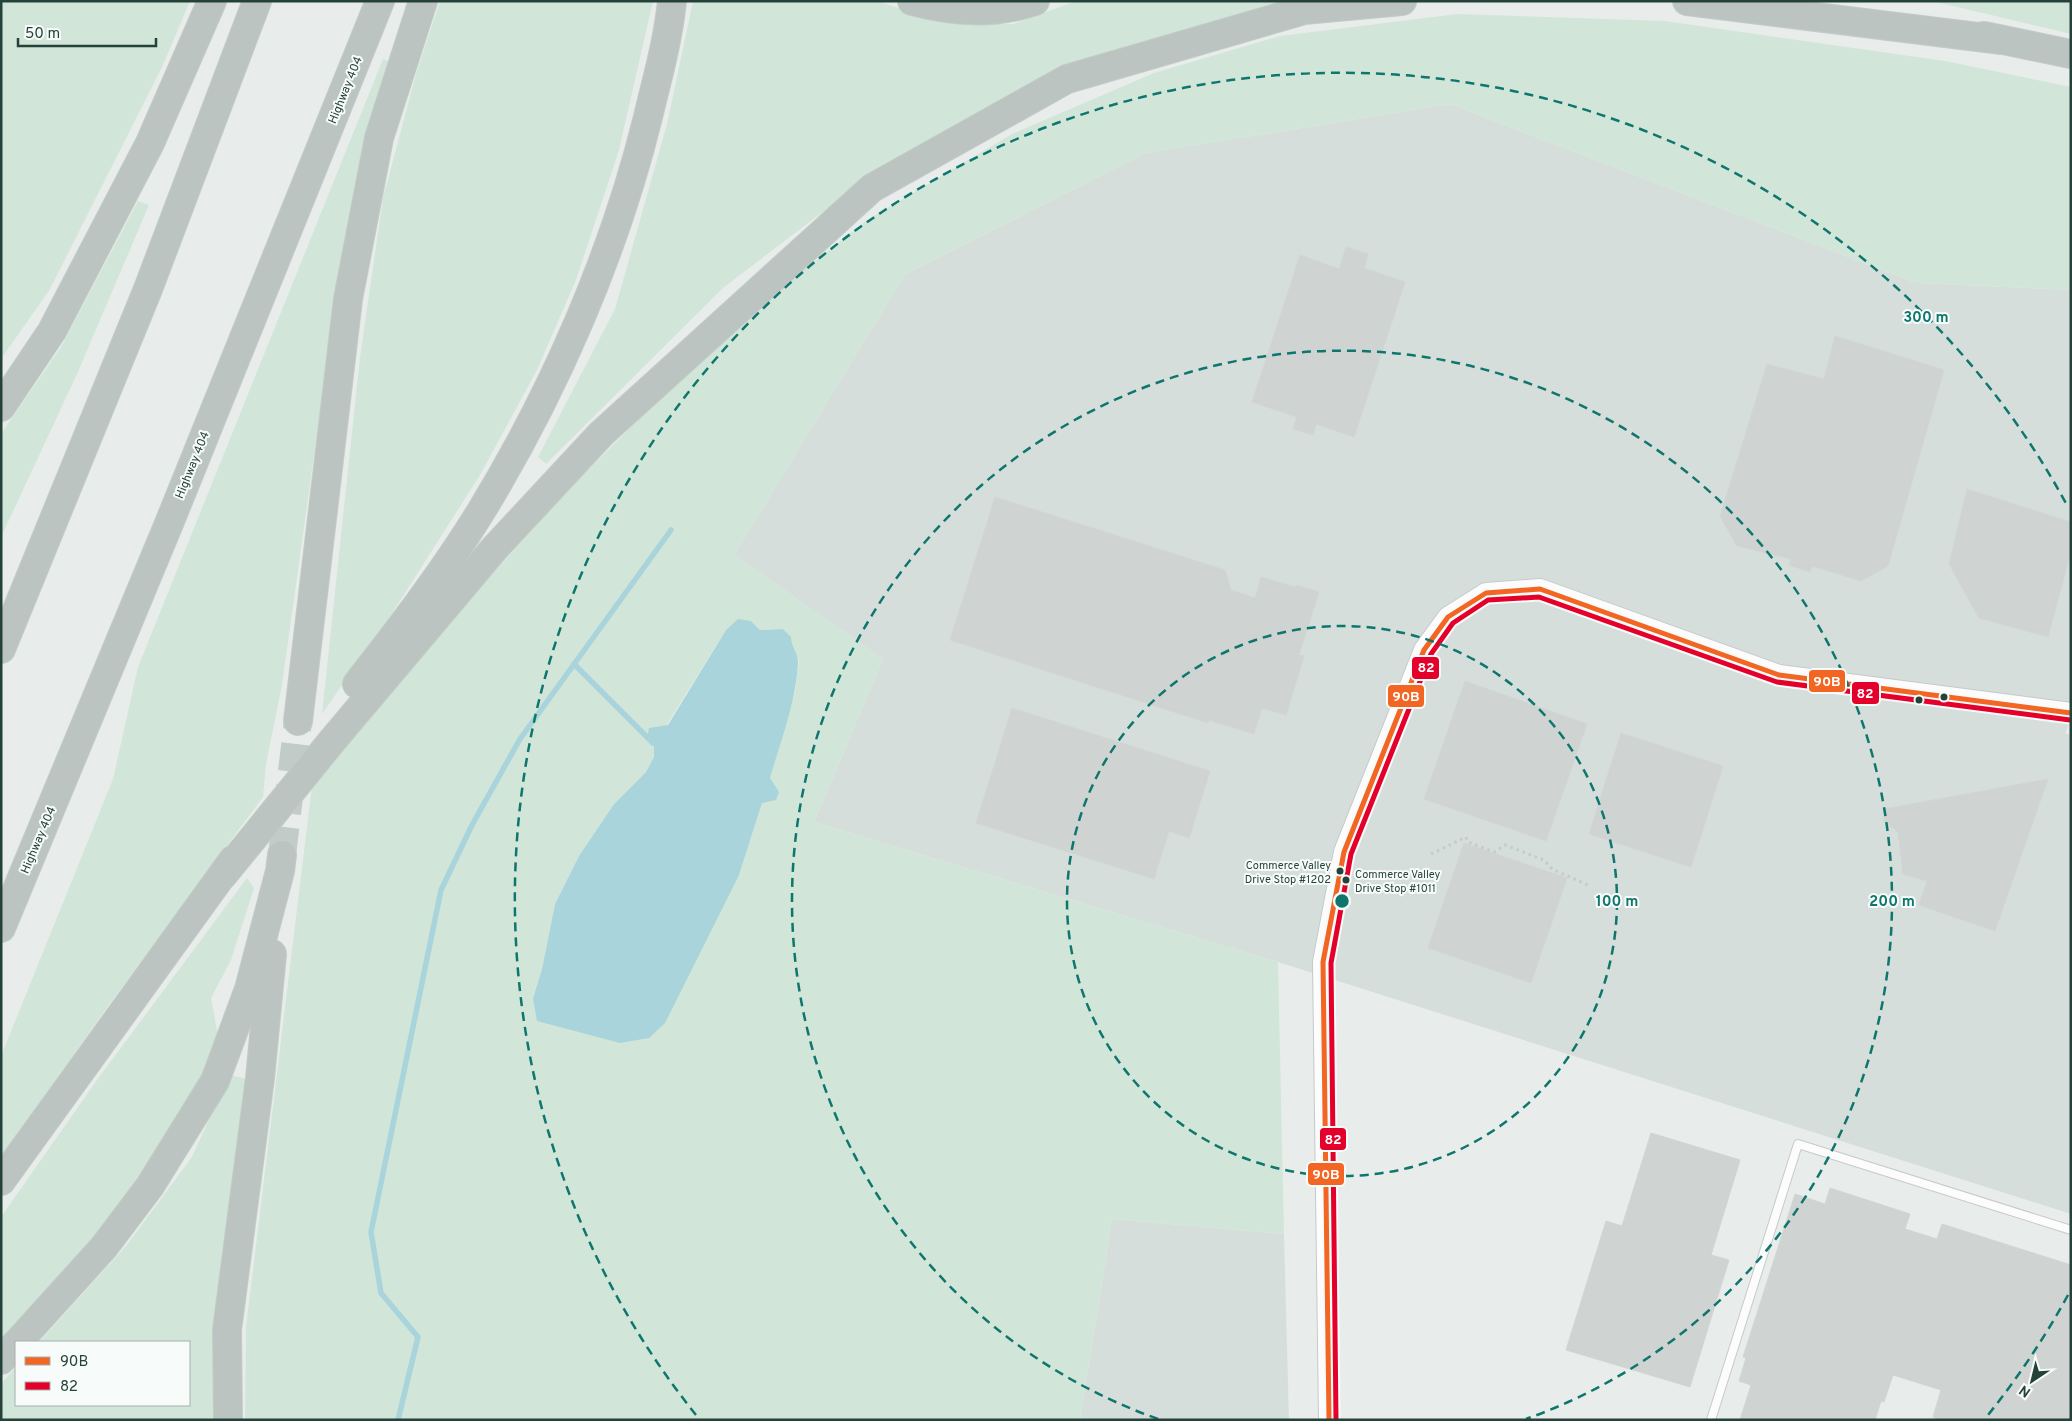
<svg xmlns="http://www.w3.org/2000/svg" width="2072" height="1421" viewBox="0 0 2072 1421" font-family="Overpass,sans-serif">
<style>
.built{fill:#d6dedb}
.green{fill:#d1e6d8;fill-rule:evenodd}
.water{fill:#a9d4db}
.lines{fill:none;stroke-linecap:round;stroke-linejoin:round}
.stream{stroke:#a9d4db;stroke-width:5.5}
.building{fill:#cfd4d2;stroke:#d1d6d4}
.motorway-tunnel{stroke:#c1cbc8;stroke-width:28;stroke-dasharray:28 14;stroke-linecap:butt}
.service-casing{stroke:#c5cac8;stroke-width:10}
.tertiary-casing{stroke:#c5cac8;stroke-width:22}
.motorway-casing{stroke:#c3ccc9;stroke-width:30}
.path{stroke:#c3ccca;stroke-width:3;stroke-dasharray:2.5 4;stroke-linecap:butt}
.service{stroke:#fcfcfc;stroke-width:8}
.tertiary{stroke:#fcfcfc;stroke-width:20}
.motorway{stroke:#bcc4c2;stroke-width:28}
.bus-1-casing{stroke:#f7fbf9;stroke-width:9}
.bus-2-casing{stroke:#f7fbf9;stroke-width:9}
.bus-1{stroke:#f26522;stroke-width:5}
.bus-2{stroke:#e4002b;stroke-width:5}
.ring{fill:none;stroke:#0f766e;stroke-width:2.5;stroke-dasharray:9 6}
.bus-dot{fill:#24423a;stroke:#f7fbf9;stroke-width:2}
.labels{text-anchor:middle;stroke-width:4;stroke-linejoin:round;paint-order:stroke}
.bus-label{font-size:11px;fill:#24423a;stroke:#f7fbf9;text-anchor:end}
.street-label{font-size:12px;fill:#24423a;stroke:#f7fbf9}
.centre{fill:#0f766e;stroke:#f7fbf9;stroke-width:2.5}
.ring-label{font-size:15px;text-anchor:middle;font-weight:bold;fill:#0f766e;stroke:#f7fbf9;stroke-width:4;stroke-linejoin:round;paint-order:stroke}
.line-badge{stroke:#f7fbf9;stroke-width:2}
.badge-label{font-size:14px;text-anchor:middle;font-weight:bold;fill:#fff}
</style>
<rect width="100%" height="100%" fill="#e8edeb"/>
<g class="built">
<path d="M1450,104L1916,283L2071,290V721L2065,733L2071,735V1214L1278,962L814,822L883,659L734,555L905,274L1146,153Z"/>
<path d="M1112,1219L1284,1234L1289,1420H1080Z"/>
</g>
<g class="green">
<path d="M1,1H190L163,65L50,289L1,359Z"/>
<path d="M440,1H653L619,150L576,280L537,370L480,475L391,615L322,714L360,357L383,198L416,74Z"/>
<path d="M693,1H877L943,22L1013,24L1076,1H1284L1084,66L964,121L820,214L723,288L546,464L538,457L615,309L667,124Z"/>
<path d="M1932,1H2071V34Z"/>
<path d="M1457,14L1665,21L1945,61L2071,87V290L1916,283L1450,104L1146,153L905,274L734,555L883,659L814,822L1278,962L1284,1234L1112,1219L1080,1420H245L246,1327L312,786L366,724L457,613L573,485L727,331L867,220L1012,134L1154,73L1280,36ZM751,621L760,630L783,629L791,637V643L799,660L795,692L770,778L739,875L533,997L542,969L555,904L579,856L614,804L646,772L654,757V745L726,630Z"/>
<path d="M383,59L395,63L336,298L282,685L266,764L263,797L111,1002L1,1156V1056L113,779L138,667Z"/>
<path d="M138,201L149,205L77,374L1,537V434L61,347Z"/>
<path d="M247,878L254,888L231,960L211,998L219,1041L180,1126L108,1227L1,1347V1217L97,1080Z"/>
<path d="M229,1075L248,1079L223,1297L215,1420H1V1384L16,1367V1405H189V1342H39L126,1246L192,1157Z"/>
</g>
<path class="water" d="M738,619L751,621L760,630L783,629L791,637C791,647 799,654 798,663C796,702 781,740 770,778L779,792L776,800L762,803L739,875L665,1023L649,1038L620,1043L537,1021L533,998L542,969L555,904L579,856L614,804L646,772L654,757V745L647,739L649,728L668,725L726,630Z"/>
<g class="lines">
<g class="stream">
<path d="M574,664L653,743"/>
<path d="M398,1420L418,1337L381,1293L371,1232L441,890L472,825L520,739L671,530"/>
</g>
</g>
<g class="building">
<path d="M1346,247L1368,254L1364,268L1405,282L1354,437L1316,424L1313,435L1293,429L1297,417L1252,402L1300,255L1339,269Z"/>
<path d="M1835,336L1944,370L1888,566L1861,581L1812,566L1810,572L1789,565L1791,559L1737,546L1720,516L1767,364L1824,379Z"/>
<path d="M1967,489L2071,522V551L2048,637L1979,618L1949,564Z"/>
<path d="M995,497L1225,570L1231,590L1255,598L1261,577L1295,587L1296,585L1319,592L1299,655L1304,656L1286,715L1262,708L1254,734L1209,720L1208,723L950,640Z"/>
<path d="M1465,681L1587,724L1546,841L1424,799Z"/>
<path d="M1012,708L1210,771L1189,838L1169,831L1154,879L976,823Z"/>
<path d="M1621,733L1723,766L1691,867L1589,834Z"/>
<path d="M2048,779L1995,931L1919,905L1927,881L1903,874L1898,832L1884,822V809Z"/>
<path d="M1464,843L1567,878L1531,983L1428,948Z"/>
<path d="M1651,1133L1740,1160L1711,1255L1729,1260L1690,1387L1566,1350L1606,1221L1622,1226Z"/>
<path d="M1830,1188L1910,1214L1905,1229L1937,1239L1942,1224L2071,1265V1420H1942L1933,1417L1941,1390L1893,1375L1884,1402L1881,1401L1875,1420H1740L1751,1385L1739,1381L1746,1358L1743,1357L1795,1194L1825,1204Z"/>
</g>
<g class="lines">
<path class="motorway-tunnel" d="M282,855L298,721"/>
<defs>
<path id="service" d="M1711,1420L1798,1144L2071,1230"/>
<path id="tertiary" d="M1329,1420L1323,962L1344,852L1424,650L1448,617L1486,593L1540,589L1779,675L2071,713"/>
<g id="motorway">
<path d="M912,1C954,12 994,15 1035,1"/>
<path d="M1687,1L2002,40"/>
<path d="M1984,36L2071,54"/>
<path d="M1,407L52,331L150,143L212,1"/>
<path d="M1,649L148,289L257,1"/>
<path d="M357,684C400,629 443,573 480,513C554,392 614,255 648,117C657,79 668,41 672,1"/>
<path d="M298,721L348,299L379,138L423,1"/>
<path d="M223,875L332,741L494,549L601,434L872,188L1067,79L1304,10L1402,1"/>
<path d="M1,928L170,521L380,1"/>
<path d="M1,1181L233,860"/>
<path d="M18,1342L104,1247L150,1186L215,1081L249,989L280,871L282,855"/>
<path d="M1,1360L16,1344"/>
<path d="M228,1420L227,1330L260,1078L272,954"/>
</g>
</defs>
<use href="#service" class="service-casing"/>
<use href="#tertiary" class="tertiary-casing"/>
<use href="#motorway" class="motorway-casing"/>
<path class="path" d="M1431,854L1466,837L1468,842L1494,852L1505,845L1544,860L1552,869L1588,885"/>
<use href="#service" class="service"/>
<use href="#tertiary" class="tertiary"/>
<use href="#motorway" class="motorway"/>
<defs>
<path id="bus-1" d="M1329,1420L1323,962L1344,852L1424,650L1448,617L1486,593L1540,589L1779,675L2071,713"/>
<path id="bus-2" d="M1336,1420L1331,963L1351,854L1431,654L1453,623L1488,600L1539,597L1777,682L2070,720"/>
</defs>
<use href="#bus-1" class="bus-1-casing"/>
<use href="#bus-2" class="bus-2-casing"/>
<use href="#bus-1" class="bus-1"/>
<use href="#bus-2" class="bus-2"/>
</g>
<g class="ring">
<circle cx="1342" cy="901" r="275"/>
<path d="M1158 1419A550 550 0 1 1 1526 1419"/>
<path d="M2068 1295A826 826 0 0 1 1988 1415M696 1415A826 826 0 1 1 2068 507"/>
</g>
<g class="bus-dot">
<circle cx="1944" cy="697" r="4.5"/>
<circle cx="1919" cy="700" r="4.5"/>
<circle cx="1340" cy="871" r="4.5"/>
<circle cx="1346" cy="880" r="4.5"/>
</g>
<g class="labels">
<g class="bus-label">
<text x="1331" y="869">Commerce Valley<tspan x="1331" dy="14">Drive Stop #1202</tspan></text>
<text x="1355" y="878" text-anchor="start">Commerce Valley<tspan x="1355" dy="14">Drive Stop #1011</tspan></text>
</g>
<g class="street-label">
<text transform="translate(345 90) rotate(-68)" y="4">Highway 404</text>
<text transform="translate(192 465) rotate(-68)" y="4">Highway 404</text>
<text transform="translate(38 840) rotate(-67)" y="4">Highway 404</text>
</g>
</g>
<circle cx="1342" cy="901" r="8" class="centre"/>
<g class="ring-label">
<text x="1926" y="322">300 m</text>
<text x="1617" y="906">100 m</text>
<text x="1892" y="906">200 m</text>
</g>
<g class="line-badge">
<rect x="1411" y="656" width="29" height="24" rx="5" fill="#e4002b"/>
<rect x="1808" y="669" width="38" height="24" rx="5" fill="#f26522"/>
<rect x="1851" y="681" width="29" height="24" rx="5" fill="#e4002b"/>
<rect x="1387" y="684" width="38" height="24" rx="5" fill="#f26522"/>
<rect x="1319" y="1127" width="28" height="24" rx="5" fill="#e4002b"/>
<rect x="1307" y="1162" width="38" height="24" rx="5" fill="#f26522"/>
</g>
<g class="badge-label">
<text x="1426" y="672">82</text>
<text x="1827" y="686">90B</text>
<text x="1865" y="698">82</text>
<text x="1406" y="701">90B</text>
<text x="1333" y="1144">82</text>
<text x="1326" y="1179">90B</text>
</g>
<rect width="2072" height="1421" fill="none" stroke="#24423a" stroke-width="5"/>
<rect x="15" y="1341" width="175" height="65" fill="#f7fbf9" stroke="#a3b1ad"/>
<rect x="25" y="1357" width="25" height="8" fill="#f26522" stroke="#a3b1ad"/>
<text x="60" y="1366" font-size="15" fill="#24423a">90B</text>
<rect x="25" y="1382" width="25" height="8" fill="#e4002b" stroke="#a3b1ad"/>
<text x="60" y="1391" font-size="15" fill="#24423a">82</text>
<g transform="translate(2032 1381) rotate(215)" stroke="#f7fbf9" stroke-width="4" paint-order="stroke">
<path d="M0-4L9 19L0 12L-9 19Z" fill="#24423a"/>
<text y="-8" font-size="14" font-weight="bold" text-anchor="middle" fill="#24423a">N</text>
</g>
<path d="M18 38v8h138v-8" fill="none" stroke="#24423a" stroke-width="2.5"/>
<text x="25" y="38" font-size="15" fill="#24423a" stroke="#f7fbf9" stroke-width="4" paint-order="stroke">50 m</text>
</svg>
